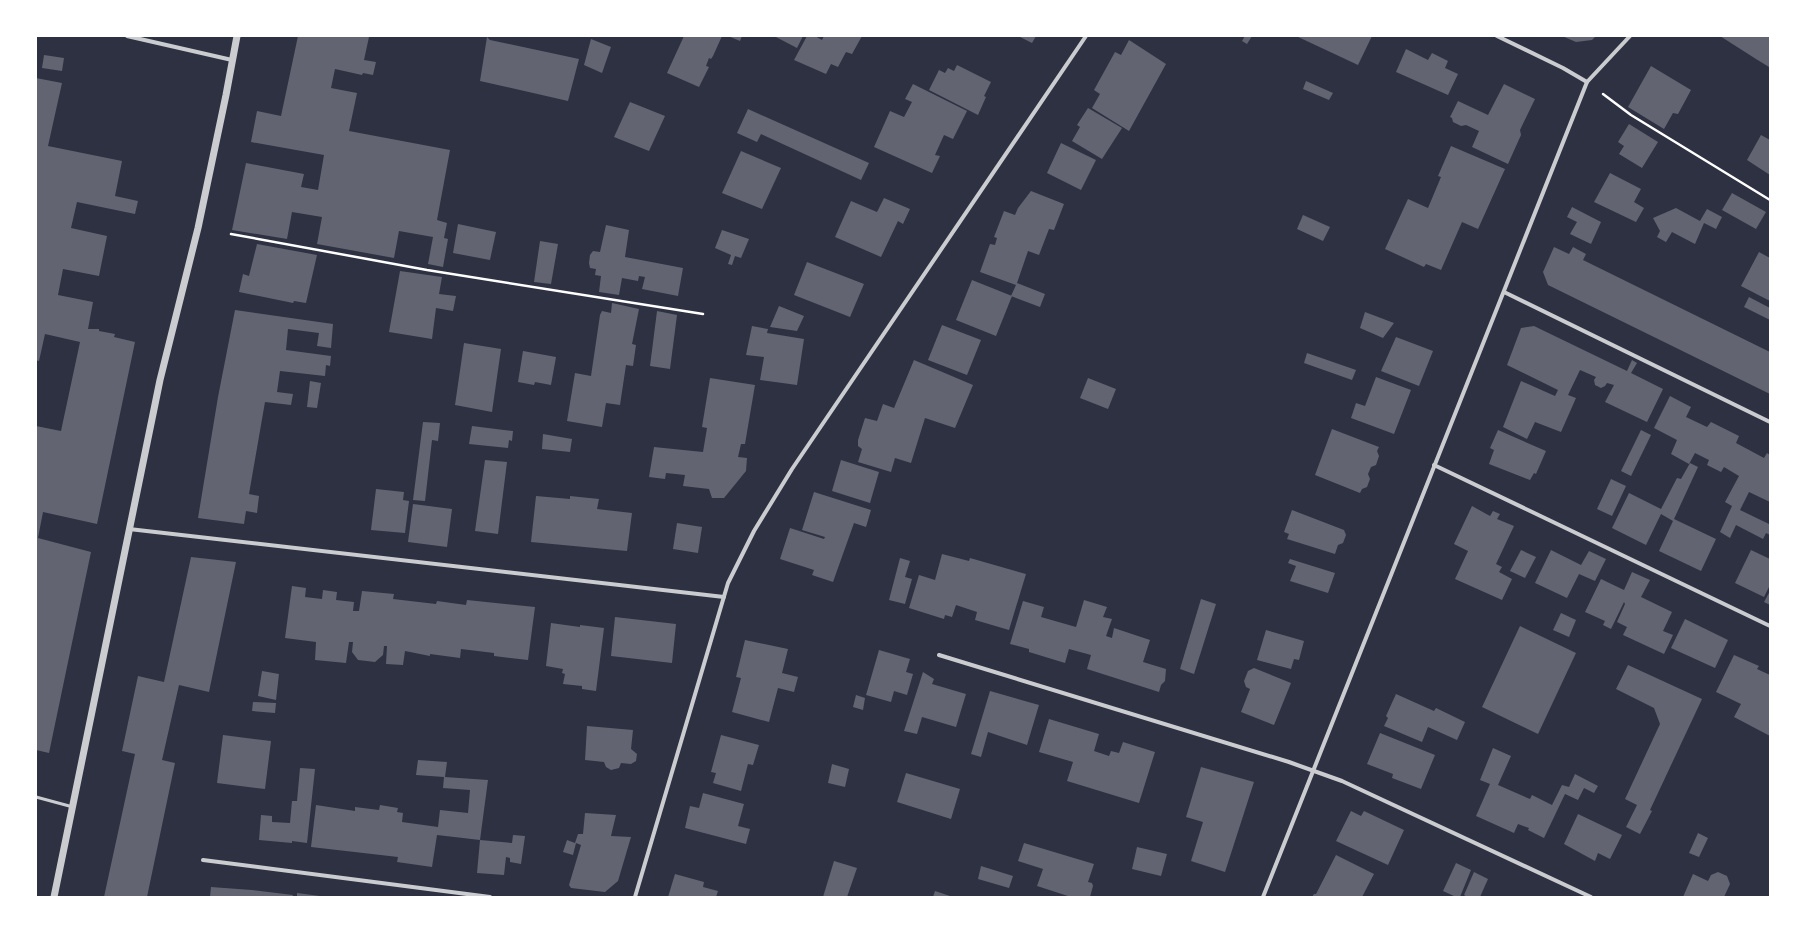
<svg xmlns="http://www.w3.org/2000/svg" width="1806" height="933" viewBox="0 0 1806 933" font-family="Arial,sans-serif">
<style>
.building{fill:#626471}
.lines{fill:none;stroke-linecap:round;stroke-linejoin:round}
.path{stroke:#fff;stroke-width:2.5}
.service{stroke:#caccd0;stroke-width:3}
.minor{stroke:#caccd0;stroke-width:4}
.tertiary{stroke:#caccd0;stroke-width:7}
</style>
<rect width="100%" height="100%" fill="#2d3142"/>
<g class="building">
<path d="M298,36H363L369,37L364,60L376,62L373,75L363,73L362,75L335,69L331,88L357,93L349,131L450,150L437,220L447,223L444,238L448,239L443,267L428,264L433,237L399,231L394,258L317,244L322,217L292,212L287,239L232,230L246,163L304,174L301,187L318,190L324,155L251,142L257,111L281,116Z"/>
<path d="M684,36H722L713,56L711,59L709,58L706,66L709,67L699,87L667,73Z"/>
<path d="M728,36H742L740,41Z"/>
<path d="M774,36H803L797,48Z"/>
<path d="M807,36H815L822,40L824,36H862L852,54L846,52L838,67L831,64L826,74L794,60Z"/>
<path d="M1018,36H1036L1032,43Z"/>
<path d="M1245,36H1252L1247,44L1242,41Z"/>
<path d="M1296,36H1372L1358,65Z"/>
<path d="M1562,36H1596L1592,40L1576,42Z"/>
<path d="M1720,36H1770L1769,67L1756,59Z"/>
<path d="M487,37L490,40L579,59L568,101L480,81Z"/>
<path d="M591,39L611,47L602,73L584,65Z"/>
<path d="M1129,40L1166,64L1129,131L1092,108L1100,94L1094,90L1115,52L1121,55Z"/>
<path d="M1406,49L1428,60L1432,53L1448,61L1445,68L1458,74L1448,95L1396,72Z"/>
<path d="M44,55L64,58L62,71L42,68Z"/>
<path d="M957,65L991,82L984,96L986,97L978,115L929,90L939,70L945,73L948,68L954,71Z"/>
<path d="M1651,66L1691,90L1678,114L1673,113L1664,129L1628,107Z"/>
<path d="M36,78L62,83L48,146L122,161L115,196L138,201L135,214L77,202L71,228L107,236L99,276L63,269L58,295L93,302L88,329H99V331L115,334L114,337L135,342L97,524L43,512L38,538L91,552L49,753L36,750V426L61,431L80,342L45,334L39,361L36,360Z"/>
<path d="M1306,81L1333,93L1329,100L1303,89Z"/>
<path d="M913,84L967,111L953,139L944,135L935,155L940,156L932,173L874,147L890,111L904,117L912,102L905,99Z"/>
<path d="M1504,84L1535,99L1520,130L1521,135L1508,164L1472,147L1479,131L1466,125L1461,126L1453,122L1452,118L1450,117L1458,101L1488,115Z"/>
<path d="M630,102L665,116L649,151L614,137Z"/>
<path d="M1088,108L1122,128L1102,159L1072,141L1080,127L1077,125Z"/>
<path d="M748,109L869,163L861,180L761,134L757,142L737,133Z"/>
<path d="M1629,124L1658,142L1642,168L1619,154L1624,146L1618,142Z"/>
<path d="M1761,135L1770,140V175L1747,160Z"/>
<path d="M1061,143L1096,160L1081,190L1047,173Z"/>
<path d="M1451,146L1505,169L1478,229L1462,222L1441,270L1426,264L1424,267L1385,249L1408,199L1428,208L1441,177L1438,176Z"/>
<path d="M741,151L781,168L762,209L722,193Z"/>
<path d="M1610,173L1641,189L1634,202L1644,208L1636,222L1594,202Z"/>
<path d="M1031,191L1064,204L1054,230L1049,229L1039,255L1028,251L1017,283L1045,294L1040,307L1011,296L1016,285L980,272L990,244L995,245L997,238L994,237L1004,211L1015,215L1018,208Z"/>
<path d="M1732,193L1766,212L1756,229L1722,210Z"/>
<path d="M884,198L910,209L903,224L898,221L881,257L835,237L851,201L877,212Z"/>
<path d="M1572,207L1601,222L1591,244L1570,234L1577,222L1567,217Z"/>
<path d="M1676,208L1700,221L1707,209L1722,217L1716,229L1704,223L1695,244L1672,232L1666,242L1657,237L1660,231L1653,218Z"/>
<path d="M1303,215L1330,227L1323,241L1297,229Z"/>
<path d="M458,224L496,232L490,260L453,253Z"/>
<path d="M606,225L629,230L625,257L683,268L678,296L642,289L645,277L639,276L638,281L622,278L619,295L599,292L601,276L595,275L596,269L590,268L589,263L590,255L593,251L600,252Z"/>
<path d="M722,230L749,239L741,258L735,256L732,265L728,264L731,255L715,248Z"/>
<path d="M540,241L558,244L551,284L534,282Z"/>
<path d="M257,244L317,255L306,303L294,301L293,303L239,292L243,274L249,276Z"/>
<path d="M1554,247L1569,254L1573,247L1586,254L1583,260L1770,352V394L1548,285L1543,272Z"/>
<path d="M1759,252L1770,258V301L1741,286Z"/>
<path d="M807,262L864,284L850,317L794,295Z"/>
<path d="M400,271L442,277L439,294L456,296L453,311L436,308L432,339L389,332Z"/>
<path d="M972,280L1012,296L996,336L956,320Z"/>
<path d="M1749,297L1770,308V320L1744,307Z"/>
<path d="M612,303L639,309L632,344L636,345L633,366L626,365L620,405L606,403L602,427L567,421L575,373L591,376L600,315L602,311L611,313Z"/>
<path d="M779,306L804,316L797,331L770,327Z"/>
<path d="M235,310L333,324L331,348L317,346L319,333L288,329L286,350L331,356L330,366L326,365L325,376L280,371L277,392L293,394L291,405L265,402L249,494L259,496L257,513L246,511L244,524L198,518L218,397Z"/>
<path d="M657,311L677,315L670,369L650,366Z"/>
<path d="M1365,312L1394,323L1383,338L1360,328Z"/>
<path d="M942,325L981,340L967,375L928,360Z"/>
<path d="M752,326L768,329L767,333L804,339L797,385L760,380L764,357L746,355Z"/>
<path d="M1534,326L1627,371L1632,360L1637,363L1631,373L1663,389L1647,422L1605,402L1614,385L1607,383L1605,386L1601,388L1595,385L1594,380L1596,377L1580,370L1568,395L1576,398L1561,432L1535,422L1527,439L1503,427L1521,381L1555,396L1558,390L1507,365L1521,328Z"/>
<path d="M1396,337L1433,351L1419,386L1381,371Z"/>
<path d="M464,343L501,349L492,412L455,405Z"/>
<path d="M523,351L556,357L551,385L535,382L534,385L518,382Z"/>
<path d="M1307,353L1356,370L1352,380L1304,363Z"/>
<path d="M914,360L973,385L955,428L925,418L911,463L895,458L891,472L858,462L862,449L858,446V440L865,418L877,421L883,404L894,408Z"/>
<path d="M1376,377L1411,390L1394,434L1351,418L1356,403L1365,406Z"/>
<path d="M710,378L755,385L745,444H741L738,457L747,458L746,471L724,498H712L709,489L683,486L685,475L666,473L665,479L649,477L654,447L703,452L707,428L702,427Z"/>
<path d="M1088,378L1116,389L1108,409L1080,398Z"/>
<path d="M310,381L321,383L317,408L307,407Z"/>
<path d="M1670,396L1691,407L1686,417L1707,427L1711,422L1739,436L1736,443L1764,458L1767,453L1770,455V502L1749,492L1740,510L1769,524L1770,522V535L1766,533L1763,539L1736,525L1730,538L1720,532L1732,506L1725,502L1739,476L1724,467L1721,472L1707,465L1709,460L1695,453L1689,464L1671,454L1677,440L1654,428Z"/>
<path d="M423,422L440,423L438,441L432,440L425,501L413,500Z"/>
<path d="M472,426L513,431L512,441L509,440L508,448L469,444Z"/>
<path d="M1332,429L1379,447L1377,451L1379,456L1376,465L1371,467L1368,474L1370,479L1367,487L1362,489L1360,493L1315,475Z"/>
<path d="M1498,430L1546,451L1536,474L1534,473L1530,480L1489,464L1494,450L1490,448Z"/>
<path d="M1641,430L1651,435L1631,476L1621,471Z"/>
<path d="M543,434L572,439L570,452L542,449Z"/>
<path d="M485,460L507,462L498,534L475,531Z"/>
<path d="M841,460L879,472L870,503L832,491Z"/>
<path d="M1690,463L1698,467L1674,519L1716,539L1701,571L1659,551L1673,521L1661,514L1646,545L1612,528L1629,493L1661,509L1677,478L1681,479Z"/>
<path d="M1611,479L1626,486L1612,516L1597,509Z"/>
<path d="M376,489L404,492L403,500L409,501L405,533L371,530Z"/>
<path d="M814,492L871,510L866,527L854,523L833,582L812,575L814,570L780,559L790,528L824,539L825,537L802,530Z"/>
<path d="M536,496L570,499V496L599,499L597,509L632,513L627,551L531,542Z"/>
<path d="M413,504L452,509L447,547L408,542Z"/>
<path d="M1472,506L1490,516L1493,511L1500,514L1497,519L1514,526L1496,564L1502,567L1499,572L1512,579L1502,600L1455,579L1468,551L1454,544Z"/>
<path d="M1292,510L1344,530L1346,535L1343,543L1338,545L1335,554L1287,539L1289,534L1284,532Z"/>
<path d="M677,523L702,527L698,553L673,549Z"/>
<path d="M1521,550L1536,557L1525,578L1510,571Z"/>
<path d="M1551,550L1581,565L1589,551L1606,559L1595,581L1579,574L1567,598L1535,583Z"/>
<path d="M1751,550L1770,559V585L1764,597L1735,583Z"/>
<path d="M942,554L969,561L970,558L1026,574L1009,630L975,620L977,612L956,605L952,617L945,615L944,619L909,608L919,575L935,580Z"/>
<path d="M191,557L236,562L209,692L179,685L162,760L175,763L147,897H104L135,754L122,751L138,676L164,682Z"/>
<path d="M900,558L910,561L905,577L912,579L905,604L889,600Z"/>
<path d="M1290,559L1335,573L1328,593L1290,581L1296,566L1288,563Z"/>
<path d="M1632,572L1650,580L1641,597L1672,612L1663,631L1673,635L1664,654L1623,635L1627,627L1617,622L1625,604L1624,602L1611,629L1603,625L1605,621L1585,612L1601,579L1624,590Z"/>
<path d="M292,586L306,588L305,597L322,599L323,590L337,592L336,600L354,602L353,611H359L362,591L394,594L393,599L436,604L437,601L466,605L467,600L535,607L528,660L494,656V653L461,649L460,658L430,654V656L405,651L403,665L386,664L387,646H384L383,655L375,662L358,660L352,652L353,642H349L346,663L315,660L316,642L285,638Z"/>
<path d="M1770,591V605L1764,602Z"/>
<path d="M1201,599L1216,604L1194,674L1180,669Z"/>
<path d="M1084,600L1107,607L1103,617L1112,619L1106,636L1112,638L1114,628L1150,640L1143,662L1166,669L1165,681L1161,685L1159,692L1087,669L1091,655L1069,649L1065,663L1029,652V649L1010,644L1023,601L1044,607L1041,617L1076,627Z"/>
<path d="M1561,613L1576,620L1569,637L1553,630Z"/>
<path d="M615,617L676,624L672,663L611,656Z"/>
<path d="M1685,619L1728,640L1715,668L1671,648Z"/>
<path d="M551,623L580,627V625L604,628L596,691L582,689V686L563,684L565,674L562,673L563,669L546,666Z"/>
<path d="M1520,626L1576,653L1538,734L1482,707Z"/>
<path d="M1266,630L1304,641L1299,660L1294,659L1291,669L1257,660Z"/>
<path d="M745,640L788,649L782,673L798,677L794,692L778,688L769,722L732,712L741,678L736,677Z"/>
<path d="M879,650L910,659L906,672L913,674L907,695L894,691L891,702L866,695Z"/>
<path d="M1734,655L1759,666L1757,669L1770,675V736L1734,717L1741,704L1716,692Z"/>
<path d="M1628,665L1702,699L1650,810L1652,811L1640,834L1626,827L1637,805L1625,799L1660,724L1654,708L1616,689Z"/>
<path d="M1254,668L1291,683L1274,725L1241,712L1250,689L1246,687L1244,681L1248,671Z"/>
<path d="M262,671L279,674L276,700L258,696Z"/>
<path d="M923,672L934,679L932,684L966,694L956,727L922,717L917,734L904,731Z"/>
<path d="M990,691L1039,705L1027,745L988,732L981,757L971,754Z"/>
<path d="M1396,694L1434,711L1436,708L1465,722L1457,740L1428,727L1422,742L1384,726L1388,718L1386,716Z"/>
<path d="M856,695L865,698L863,710L853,707Z"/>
<path d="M253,702L276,703L275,713L252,711Z"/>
<path d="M1049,719L1099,734L1094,751L1109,756L1111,751L1119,753L1123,742L1155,752L1139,803L1067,781L1073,762L1039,752Z"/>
<path d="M587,726L633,730L631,749L637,754L636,761L631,764L621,763L619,768L611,770L606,767L604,762L585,760Z"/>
<path d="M1380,733L1435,755L1421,789L1392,778L1393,774L1367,764Z"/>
<path d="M223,735L271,741L265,789L217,783Z"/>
<path d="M721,735L759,745L753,765L748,764L741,791L713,783L716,773L711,772Z"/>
<path d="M1493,748L1511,756L1498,785L1530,799L1532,795L1552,805L1562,785L1569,787L1575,774L1598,786L1594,793L1584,788L1578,800L1565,794L1544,838L1528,830L1529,828L1518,824L1514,833L1476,816L1490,784L1480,780Z"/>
<path d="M418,760L447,762L445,777L488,780L480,840L437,835L432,867L397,862L398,857L311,847L316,805L355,811V807L379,810L380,805L398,808L397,812L403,813L402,822L438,827L440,810L468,813L470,790L443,788L444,777L416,775Z"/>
<path d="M832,764L849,769L845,787L828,783Z"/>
<path d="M1201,767L1254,782L1225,872L1191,861L1203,822L1186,817Z"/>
<path d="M300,768L315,769L307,843L292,841V843L259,840L261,815L272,816V822L290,823L292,801H297Z"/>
<path d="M906,773L960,789L951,819L897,802Z"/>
<path d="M703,793L744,804L738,826L750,829L746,844L685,828L690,806L699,808Z"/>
<path d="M1351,811L1361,816L1364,811L1404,830L1388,865L1336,841Z"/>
<path d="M585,813L616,815L611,836L631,837L618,881L605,892L571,888L569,885L581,845L576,843L573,855L563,852L567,840L575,843L578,834H583Z"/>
<path d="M1578,814L1622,835L1610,859L1598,853L1595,861L1564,844Z"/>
<path d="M1698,833L1708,838L1699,857L1689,853Z"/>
<path d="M513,835L525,836L521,864L510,862V858L506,857L504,875L477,873L480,840L512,843Z"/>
<path d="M1024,843L1094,864L1088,882L1092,883L1093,886L1090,897H1071L1037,886L1043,869L1018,861Z"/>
<path d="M1137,847L1167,854L1161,876L1132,869Z"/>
<path d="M1336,855L1374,874L1362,897H1312L1314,894H1316Z"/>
<path d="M834,861L857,868L847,897H823Z"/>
<path d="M1456,863L1471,870L1460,897H1456L1443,891Z"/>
<path d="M981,866L1013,876L1009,888L978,879Z"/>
<path d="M1474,872L1488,879L1480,897H1467L1464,895Z"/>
<path d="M1718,872L1727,876L1730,884L1724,897H1683L1693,874L1708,881L1711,875Z"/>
<path d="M675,874L704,882L703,887L718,891L716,897H668Z"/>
<path d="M211,887L252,890L293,895L292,897H210Z"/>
<path d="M935,891L953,897H933Z"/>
<path d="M297,893L320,896V897H297Z"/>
</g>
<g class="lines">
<g class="path">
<path d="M1603,94L1631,115L1770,200"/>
<path d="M231,234L427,270L703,314"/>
</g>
<path class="service" d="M36,797L73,807"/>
<g class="minor">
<path d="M127,36L232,60"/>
<path d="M1497,36L1563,68L1587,82"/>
<path d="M1504,292L1770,422"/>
<path d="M1434,465L1770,626"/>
<path d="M129,529L724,597"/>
<path d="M939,655L1289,762L1342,781L1591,897"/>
<path d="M203,860L490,897"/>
<path d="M635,897L728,583L754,531L792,469L1086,36"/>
<path d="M1263,897L1587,82L1630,36"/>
</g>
<path class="tertiary" d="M54,897L160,380L198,228L226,95L237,36"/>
</g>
<rect width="1806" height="933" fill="none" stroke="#ffffff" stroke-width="74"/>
</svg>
